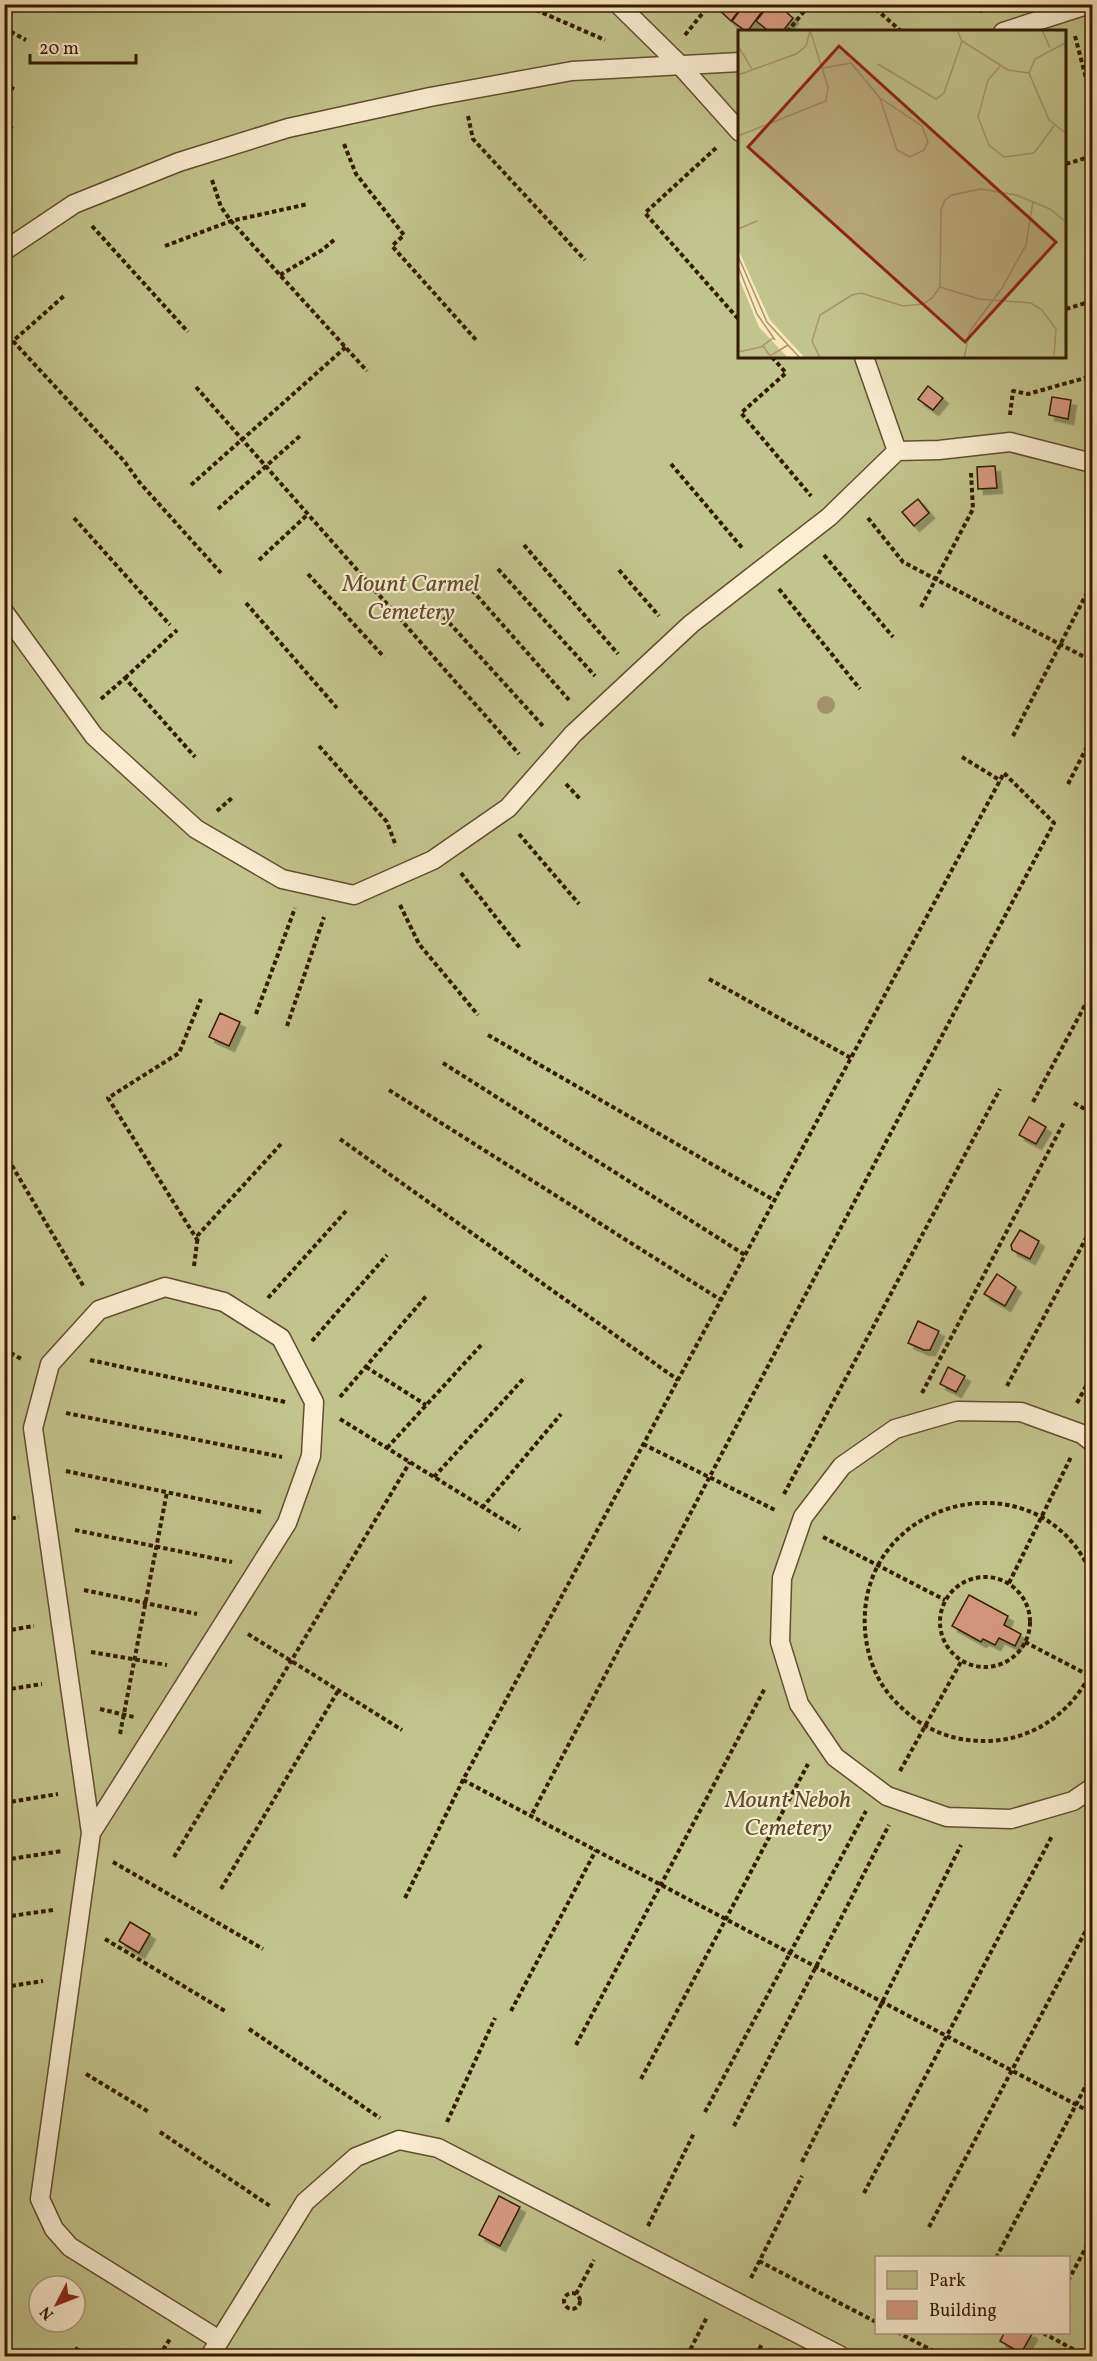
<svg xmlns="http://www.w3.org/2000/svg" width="1097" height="2361" viewBox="0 0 1097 2361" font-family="Vollkorn,serif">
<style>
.green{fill:#c2c48d;stroke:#7a7046;stroke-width:1.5;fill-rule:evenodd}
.building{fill:#d79a81;stroke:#311b00;stroke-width:1.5;filter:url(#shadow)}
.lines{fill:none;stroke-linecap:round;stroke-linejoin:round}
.lane-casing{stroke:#634e2e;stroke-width:21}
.path{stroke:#311b00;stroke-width:4;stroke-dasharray:4.5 3;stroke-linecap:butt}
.lane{stroke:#fbefd2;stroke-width:18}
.tree{fill:#a3926b}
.labels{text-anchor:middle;stroke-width:4.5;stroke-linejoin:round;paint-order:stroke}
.park-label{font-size:24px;font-style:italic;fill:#5c4e2a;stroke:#fbefd2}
.inset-road{fill:none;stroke:#a99570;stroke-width:1.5}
.view{fill:#8f2418;fill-opacity:0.15;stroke:#8f2418;stroke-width:3}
.inset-edge{fill:none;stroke:#311b00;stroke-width:3}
</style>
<defs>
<filter id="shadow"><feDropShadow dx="5.5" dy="5.5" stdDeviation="0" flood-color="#0004"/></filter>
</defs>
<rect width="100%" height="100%" fill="#f9e6ba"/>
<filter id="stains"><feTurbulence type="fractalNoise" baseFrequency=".00333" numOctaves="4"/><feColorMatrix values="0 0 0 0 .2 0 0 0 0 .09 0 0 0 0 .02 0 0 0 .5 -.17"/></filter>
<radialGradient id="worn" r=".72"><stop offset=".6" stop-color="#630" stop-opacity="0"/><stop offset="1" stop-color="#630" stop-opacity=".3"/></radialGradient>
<path class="green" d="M5,5H1092V2356H5ZM740,32H1066V357H740ZM876,2258H1068V2332H876ZM39,2286H75V2322H39Z"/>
<g class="building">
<path d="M713,4H744L731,21Z"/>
<path d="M745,4H764L766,6L747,32L732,21Z"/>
<path d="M770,4H777L793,18L782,32H770L756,21Z"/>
<path d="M928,386L943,398L933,410L918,399Z"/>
<path d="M1052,397L1071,400L1068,419L1049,415Z"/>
<path d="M995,466L997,488L978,489L977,467Z"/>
<path d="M918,499L929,513L914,526L902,512Z"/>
<path d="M220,1013L240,1022L229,1046L209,1037Z"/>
<path d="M1029,1117L1046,1127L1036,1144L1019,1135Z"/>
<path d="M1020,1230L1039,1241L1030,1259L1012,1250L1011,1245Z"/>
<path d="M997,1274L1016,1287L1005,1306L984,1294Z"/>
<path d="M918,1321L939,1331L930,1350H924L908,1343Z"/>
<path d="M948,1367L965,1376L956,1392L940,1384Z"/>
<path d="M969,1595L1008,1616L1004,1625L1021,1634L1015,1646L999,1638L995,1645L983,1639L981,1642L952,1626Z"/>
<path d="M130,1922L150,1934L139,1953L119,1941Z"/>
<path d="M499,2196L520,2207L500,2246L479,2235Z"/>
<path d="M1005,2332H1030L1032,2334L1021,2353L1000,2341Z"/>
</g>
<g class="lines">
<defs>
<g id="lane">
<path d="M618,4L679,64L740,132"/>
<path d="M1003,32L1090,4"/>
<path d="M4,251L74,204L179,162L288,128L430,97L572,71L740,62"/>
<path d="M864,357L897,451"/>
<path d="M4,612L94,736L196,829L282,879L354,895L433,860L508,808L573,734L691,624L829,517L897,451L939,450L1010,442L1092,463"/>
<path d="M1092,1442L1082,1434L1021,1412L957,1411L895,1429L842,1466L803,1517L782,1578L780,1642L799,1704L835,1757L887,1796L947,1817L1011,1819L1073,1801L1092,1788"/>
<path d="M91,1833L33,1428L50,1364L99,1310L165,1287L224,1302L281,1338L314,1402L311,1456L287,1523L91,1833L40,2199L54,2229L70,2247L219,2340"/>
<path d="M210,2356L305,2202L356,2157L399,2140L438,2148L841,2356"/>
</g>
</defs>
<use href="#lane" class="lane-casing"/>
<g class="path">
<path d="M522,4L605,40"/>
<path d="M870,4L902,32"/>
<path d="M973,4L984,13"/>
<path d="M4,28L26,40"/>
<path d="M787,32L810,4"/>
<path d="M685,35L710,4"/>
<path d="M1075,36L1092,101"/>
<path d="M4,85L14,89"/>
<path d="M468,116L473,139L585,260"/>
<path d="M4,135L13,125"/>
<path d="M344,144L356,174L404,235L392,246L477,341"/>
<path d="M716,148L645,213L740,321"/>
<path d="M1066,164L1092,156"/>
<path d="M212,180L221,207L231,221L367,371"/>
<path d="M92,226L188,332"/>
<path d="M165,246L231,221L308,204"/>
<path d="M280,275L322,250L334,240"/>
<path d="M1066,309L1092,301"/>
<path d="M13,341L124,461L140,483L221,573"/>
<path d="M4,349L64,296"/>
<path d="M772,357L786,373L741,413L811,496"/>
<path d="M196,387L519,754"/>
<path d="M1010,415L1013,391L1028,394L1092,376"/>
<path d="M671,464L743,549"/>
<path d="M191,485L346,347"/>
<path d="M218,509L301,435"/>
<path d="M74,518L170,625"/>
<path d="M868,518L903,562L1092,661"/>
<path d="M524,545L618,654"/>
<path d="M824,555L893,637"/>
<path d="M259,560L307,515"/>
<path d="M498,569L595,676"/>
<path d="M619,570L659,616"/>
<path d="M308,574L384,657"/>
<path d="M779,589L860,689"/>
<path d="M472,590L569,700"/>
<path d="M246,603L337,708"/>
<path d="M921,607L973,509L971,473"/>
<path d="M444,617L543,726"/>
<path d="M125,678L177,630"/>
<path d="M101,699L125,678L195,757"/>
<path d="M1013,736L1092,583"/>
<path d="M319,746L387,822L396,846"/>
<path d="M962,757L1001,781"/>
<path d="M566,784L580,799"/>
<path d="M1068,784L1092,737"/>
<path d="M217,811L233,797"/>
<path d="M519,834L579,904"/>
<path d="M461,873L520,948"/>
<path d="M400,905L419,944L478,1015"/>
<path d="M709,979L851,1058"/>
<path d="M256,1014L295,908"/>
<path d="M287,1026L324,917"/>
<path d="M488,1035L774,1200"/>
<path d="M443,1063L745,1255"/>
<path d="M1090,1072L1092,1073"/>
<path d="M389,1090L721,1300"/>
<path d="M1033,1102L1092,992"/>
<path d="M1074,1103L1092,1113"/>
<path d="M340,1139L678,1380"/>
<path d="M8,1159L84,1287"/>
<path d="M198,1241L108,1098L179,1053L201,999"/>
<path d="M194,1266L198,1235L281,1144"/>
<path d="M268,1298L346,1211"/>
<path d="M312,1341L387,1255"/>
<path d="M4,1349L23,1360"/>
<path d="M90,1360L285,1402"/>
<path d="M366,1367L426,1405"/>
<path d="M1007,1386L1092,1227"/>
<path d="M922,1393L1064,1122"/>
<path d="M340,1397L427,1295"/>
<path d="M1077,1403L1092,1375"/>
<path d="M66,1413L282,1457"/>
<path d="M340,1419L520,1530"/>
<path d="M643,1444L777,1511"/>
<path d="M387,1448L483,1343"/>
<path d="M66,1471L261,1512"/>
<path d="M434,1477L525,1377"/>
<path d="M784,1494L1000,1089"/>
<path d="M482,1508L561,1414"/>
<path d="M4,1520L19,1517"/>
<path d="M75,1530L232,1562"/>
<path d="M823,1537L945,1600"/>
<path d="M1092,1575C1040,1452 856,1497 865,1630C867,1656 876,1681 894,1700C921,1729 950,1742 990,1741C1036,1739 1074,1710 1092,1670"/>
<circle cx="985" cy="1622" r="45"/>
<path d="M1009,1583L1071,1457"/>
<path d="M84,1590L197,1614"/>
<path d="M4,1631L34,1626"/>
<path d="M248,1634L402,1730"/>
<path d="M1025,1642L1092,1677"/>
<path d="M91,1652L167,1665"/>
<path d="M4,1690L42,1684"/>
<path d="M100,1709L134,1717"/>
<path d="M120,1734L167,1492"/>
<path d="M900,1771L962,1660"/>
<path d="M463,1780L1092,2113"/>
<path d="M4,1803L58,1794"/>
<path d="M174,1857L410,1462"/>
<path d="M4,1860L62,1851"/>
<path d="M113,1862L263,1949"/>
<path d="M221,1889L338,1691"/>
<path d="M405,1898L463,1780L1004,773L1054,823L531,1816"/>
<path d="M4,1917L53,1910"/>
<path d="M105,1939L225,2011"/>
<path d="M4,1987L43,1981"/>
<path d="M511,2011L596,1850"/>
<path d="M249,2029L380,2118"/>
<path d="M4,2032L5,2035"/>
<path d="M576,2045L765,1688"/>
<path d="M86,2074L149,2112"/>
<path d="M641,2079L808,1764"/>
<path d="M705,2112L866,1811"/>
<path d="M447,2122L495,2018"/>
<path d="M734,2126L889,1825"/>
<path d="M160,2132L270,2206"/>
<path d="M802,2162L961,1845"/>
<path d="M864,2193L1052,1836"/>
<path d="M648,2226L694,2133"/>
<path d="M929,2227L1092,1919"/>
<path d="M996,2258L1092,2074"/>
<path d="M759,2261L876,2322"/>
<path d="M751,2278L802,2176"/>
<path d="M1068,2281L1092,2236"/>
<circle cx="572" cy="2301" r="8"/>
<path d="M576,2294L594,2260"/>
<path d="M897,2332L943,2356"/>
<path d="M1043,2333L1086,2356"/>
<path d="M75,2348L88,2356"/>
<path d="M159,2356L170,2339"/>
<path d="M687,2356L707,2317"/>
<path d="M756,2356L762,2344"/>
</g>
<use href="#lane" class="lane"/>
</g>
<circle class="tree" cx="826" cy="705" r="9"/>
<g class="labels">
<g class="park-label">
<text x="411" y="591">Mount Carmel<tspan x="411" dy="28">Cemetery</tspan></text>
<text x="788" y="1807">Mount Neboh<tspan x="788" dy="28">Cemetery</tspan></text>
</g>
</g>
<g transform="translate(738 30)">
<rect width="328" height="328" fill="#f9e6ba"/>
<path d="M0,0H328V328H67L32,290L0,219ZM0,246L21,297L50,328H0Z" fill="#c2c48d"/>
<path class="inset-road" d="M219,0L224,11L270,40L291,43L311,90L329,104M304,0L312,18M0,16L14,39M140,34L198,69L206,63L224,11M263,35L250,50L240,87L251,115L266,127L296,123L316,96M85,38L113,33L142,68L159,120L172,127L186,120L190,112L184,96L142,68M291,43L297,29L329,12M0,45L58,24L68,16L72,1M0,106L88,71L90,57L72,0M0,199L19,191M0,226L29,292L62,328M0,236L19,284L37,310M202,257L241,269L293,273L304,280L318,299L316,326M25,316L32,326L50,315M0,322L23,317L35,308M82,328L74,311L82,285L114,265L123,263L165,276L185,274L194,268L202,257L203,180L207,170L214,165L243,159L278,165L312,179L329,193M226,328L232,301L264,258L288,215L295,171"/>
<path class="view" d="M101,16L318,212L227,312L10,117Z"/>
<rect width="328" height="328" class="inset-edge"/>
</g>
<rect width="1097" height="2361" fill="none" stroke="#f9e6ba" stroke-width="24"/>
<rect x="6" y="6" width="1085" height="2349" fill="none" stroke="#311b00" stroke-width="3"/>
<rect x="12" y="12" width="1073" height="2337" fill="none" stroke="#311b00" stroke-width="1.5"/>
<rect x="875" y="2256" width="195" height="78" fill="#fbefd2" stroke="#aa9a7e" stroke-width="1.5"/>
<rect x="887" y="2271" width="30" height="18" fill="#c2c48d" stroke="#aa9a7e" stroke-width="1.5"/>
<text x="929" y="2286" font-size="18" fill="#311b00">Park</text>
<rect x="887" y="2301" width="30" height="18" fill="#d79a81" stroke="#aa9a7e" stroke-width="1.5"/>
<text x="929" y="2316" font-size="18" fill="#311b00">Building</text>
<g transform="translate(57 2304) rotate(228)"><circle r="28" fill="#fbefd2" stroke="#aa9a7e" stroke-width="1.5"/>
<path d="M0-4.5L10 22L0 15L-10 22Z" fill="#8f2418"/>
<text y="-9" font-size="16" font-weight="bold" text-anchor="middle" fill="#311b00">N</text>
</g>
<path d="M30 54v9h106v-9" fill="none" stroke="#311b00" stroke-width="3"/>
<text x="39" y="54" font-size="18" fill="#311b00" stroke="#fbefd2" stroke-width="4.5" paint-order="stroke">20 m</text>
<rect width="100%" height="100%" filter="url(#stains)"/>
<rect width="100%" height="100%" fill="url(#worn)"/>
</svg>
